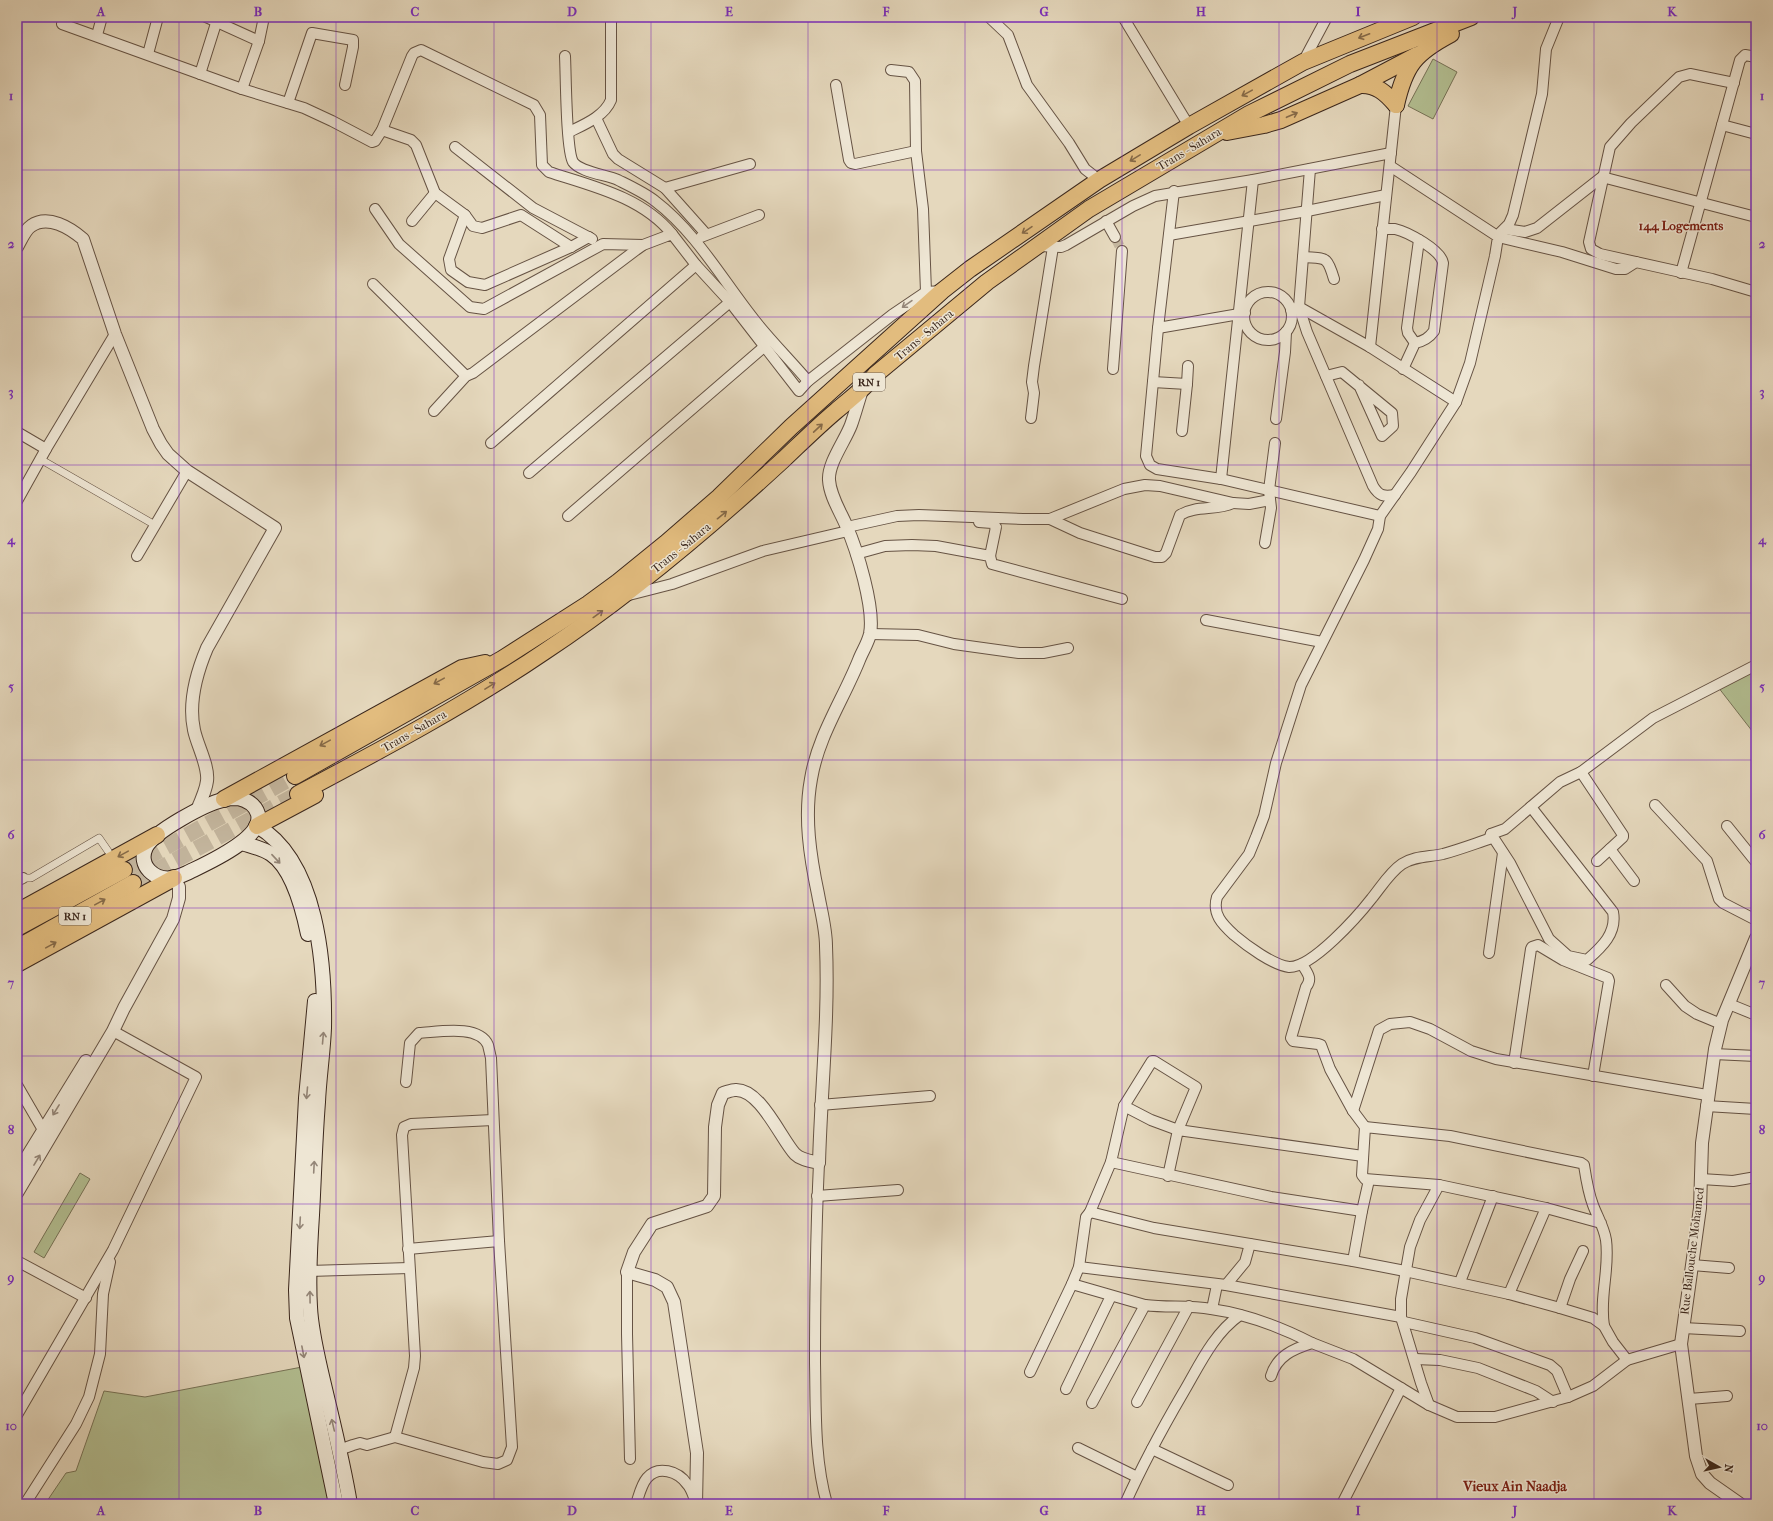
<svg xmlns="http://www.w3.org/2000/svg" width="1773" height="1521" viewBox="0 0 1773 1521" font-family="'IM FELL French Canon',serif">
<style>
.green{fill:#b3bf92;stroke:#777357}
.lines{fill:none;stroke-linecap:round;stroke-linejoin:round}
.minor-tunnel{stroke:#c3b59d;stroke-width:10;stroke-dasharray:10 5;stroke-linecap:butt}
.trunk-tunnel{stroke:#c3b59d;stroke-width:16;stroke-dasharray:16 8;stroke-linecap:butt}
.pedestrian-casing{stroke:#665344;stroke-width:8}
.minor-casing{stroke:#665344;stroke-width:12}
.tertiary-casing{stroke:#665344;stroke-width:14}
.secondary-casing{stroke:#3b271c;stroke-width:16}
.trunk-casing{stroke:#3b271c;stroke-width:18}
.pedestrian{stroke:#eee6d4;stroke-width:7}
.minor{stroke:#eee6d4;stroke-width:10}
.tertiary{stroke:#eee6d4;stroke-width:12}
.secondary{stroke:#eee6d4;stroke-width:14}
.trunk{stroke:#e2bc7e;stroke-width:16}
.oneway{stroke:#866a48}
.oneway2{stroke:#948678}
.grid{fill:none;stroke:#7b2cbf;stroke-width:1;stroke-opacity:0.55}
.labels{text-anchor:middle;stroke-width:3;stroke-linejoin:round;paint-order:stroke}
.shield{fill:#eee6d4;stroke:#716053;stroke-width:1}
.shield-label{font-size:11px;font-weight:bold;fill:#3b271c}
.street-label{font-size:12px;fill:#3b271c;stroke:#eee6d4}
.neighbourhood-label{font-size:13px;font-weight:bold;fill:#7a1f14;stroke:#eee6d4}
.quarter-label{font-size:14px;font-weight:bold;fill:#7a1f14;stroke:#eee6d4}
.neatline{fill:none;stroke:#7b2cbf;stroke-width:1.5}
.grid-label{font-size:13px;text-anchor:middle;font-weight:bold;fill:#7b2cbf}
</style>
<rect width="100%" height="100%" fill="#e5d8bd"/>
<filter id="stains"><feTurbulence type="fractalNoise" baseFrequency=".005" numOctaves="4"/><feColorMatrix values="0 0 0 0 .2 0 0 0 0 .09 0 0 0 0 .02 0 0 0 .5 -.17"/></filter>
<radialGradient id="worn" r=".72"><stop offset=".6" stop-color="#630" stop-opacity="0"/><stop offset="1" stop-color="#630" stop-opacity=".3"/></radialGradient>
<g class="green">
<path d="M1433,59L1457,72L1433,119L1408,106Z"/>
<path d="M1756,669V736L1718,687Z"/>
<path d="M80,1173L90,1179L44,1258L34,1252Z"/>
<path d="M302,1367L332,1504H45L66,1473L76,1471L104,1391L145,1397Z"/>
</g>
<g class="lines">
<path class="minor-tunnel" d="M1115,237L1122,251"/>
<g class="trunk-tunnel">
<path d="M124,870L295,776"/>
<path d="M133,883L298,794"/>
</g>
<defs>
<g id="pedestrian">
<path d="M40,459L155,525"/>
<path d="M23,878H31L99,838L108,851"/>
</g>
<g id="minor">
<path d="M206,17L259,41"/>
<path d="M989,17L1008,35L1027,85L1069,143L1085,169L1099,180"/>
<path d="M1123,17L1189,126"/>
<path d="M62,24L242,89L304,108L332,121L372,142L375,141L382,130L412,56L414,53L421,50L534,105L540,115L542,165L549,172C592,186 642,197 672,234"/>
<path d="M97,35L102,17"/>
<path d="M148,54L158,17"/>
<path d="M565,56C566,75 566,150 573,162C580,172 607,175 618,180C630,186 645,193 655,201C697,233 723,281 756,322C772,342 791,361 808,381"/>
<path d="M1303,62L1327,17"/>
<path d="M891,70L909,72L915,81L916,151L923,209L926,292"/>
<path d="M200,74L218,17"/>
<path d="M1734,83L1690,74L1679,77L1631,123L1610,147L1589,242L1591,249L1600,254L1712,279L1756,292"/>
<path d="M836,85L849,160L851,163L855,164L916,151"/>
<path d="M242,89L259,41L264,17"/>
<path d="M288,103L312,33L353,40V47L345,85"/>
<path d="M596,118L613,154L618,159L665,188"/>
<path d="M1722,125L1756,134"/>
<path d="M382,130L411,140L416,145L435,193L465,215L449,259L451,270L468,282L485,285L571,247L589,237"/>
<path d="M569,132C583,125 604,117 611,100V17"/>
<path d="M455,147L533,208L592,239"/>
<path d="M1390,166L1494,234L1498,237L1495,256L1470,363L1456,402L1411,472L1380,516L1378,529L1364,560L1301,685L1276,763L1264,816L1256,837L1249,854L1217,897C1212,914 1222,924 1234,935C1247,946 1273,965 1289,967C1312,968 1358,916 1372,898C1381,887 1390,872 1402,864C1414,856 1429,857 1443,854C1458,850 1474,844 1489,839L1491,834L1505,829L1560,782L1581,772L1653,718L1756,665"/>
<path d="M1310,169L1299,307L1307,332L1373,486C1379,496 1384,497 1395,495"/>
<path d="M1174,191L1158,328L1245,313"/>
<path d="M375,209L399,244L470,307L484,309L603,244L643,245"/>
<path d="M465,215L473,226L482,228L521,215L571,247"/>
<path d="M412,221L435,193"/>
<path d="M1106,221L1115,237"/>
<path d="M1382,229C1387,229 1391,229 1395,229C1408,232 1441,250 1443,263L1434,331C1429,338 1424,341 1415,343L1403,369"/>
<path d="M1505,229L1525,232L1537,228L1602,177L1756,217"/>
<path d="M1500,233L1509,224L1513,215L1542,94L1546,49L1559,17"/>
<path d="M706,234L665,188L750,164"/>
<path d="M1169,235L1307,211L1386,195"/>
<path d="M701,237L759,215"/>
<path d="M1498,237L1562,252L1616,269H1625L1636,262"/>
<path d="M1038,246L1061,247L1066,245L1133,206L1155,196L1253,180L1391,153"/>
<path d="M1303,257C1326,259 1327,255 1334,279"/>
<path d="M1681,273L1740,60L1745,55L1756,57"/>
<path d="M373,284L466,376"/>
<circle cx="1268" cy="316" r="24"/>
<path d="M1291,310L1299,307L1370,347L1456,402"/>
<path d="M1158,328L1146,456L1150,465L1157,469L1221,479L1380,516"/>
<path d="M1415,343L1408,333L1407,328L1419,240"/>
<path d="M1370,347L1396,105"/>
<path d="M1113,369L1122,251"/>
<path d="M1326,376L1342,372L1392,413L1393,426L1382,436L1359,385"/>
<path d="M1153,382L1187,384L1188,366"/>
<path d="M434,411L466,376L473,373L636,250L643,245L672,234L696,265L730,302L799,391L808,381L892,315L926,292L942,291"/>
<path d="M1031,418L1034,393L1032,382L1034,366L1053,247"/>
<path d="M1276,419L1285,352L1286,332"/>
<path d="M1182,431L1187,384"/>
<path d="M17,432L46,449"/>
<path d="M491,443L696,265"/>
<path d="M529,473L730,302"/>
<path d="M1221,479L1253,180"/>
<path d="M17,501L46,449L115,334"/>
<path d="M568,516L765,346"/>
<path d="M1050,519L1080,533L1155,557H1162L1166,553L1180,515C1196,505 1217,511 1233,503"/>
<path d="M979,522L992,523L996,527L990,556"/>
<path d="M847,527L897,516L919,515L1023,519H1050L1124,489L1145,485L1160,486L1233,503L1249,504L1270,500"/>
<path d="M1265,543L1271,508L1269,490L1275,443"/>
<path d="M856,554L885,546L912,545L936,546L990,556L992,564L1122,599"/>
<path d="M137,556L187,471"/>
<path d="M629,595L672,584L763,551L848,531"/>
<path d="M1206,620L1322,642"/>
<path d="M870,634L918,635L954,644L1019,653H1043L1068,648"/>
<path d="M1581,772L1623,835V837L1597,861"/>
<path d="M1655,805L1707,861L1719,899L1723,903L1756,920"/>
<path d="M1727,826L1756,862"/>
<path d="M1491,834L1510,863L1549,939L1568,956L1587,960C1602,947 1617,933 1613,912L1531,807"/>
<path d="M1610,849L1634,881"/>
<path d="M17,881L23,878"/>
<path d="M1489,953L1503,853"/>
<path d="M1302,964C1307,973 1313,978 1306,987L1291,1038L1293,1041L1318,1044L1321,1045L1330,1069L1353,1111L1365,1127"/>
<path d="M1666,985L1685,1006L1697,1014L1721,1024"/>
<path d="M1729,1004L1756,1015"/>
<path d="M1714,1054L1756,1056"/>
<path d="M1514,1063L1531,949L1532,947L1538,945L1563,960L1608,978L1609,981L1593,1076"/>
<path d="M17,1085L46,1135"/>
<path d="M820,1105L930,1096"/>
<path d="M1706,1106L1756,1109"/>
<path d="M1353,1111L1379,1030L1390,1024L1410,1022L1430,1029L1471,1051L1496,1059L1707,1095"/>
<path d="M1111,1162L1271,1197L1362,1211"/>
<path d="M819,1163C816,1229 815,1296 815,1363C816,1409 814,1458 827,1504"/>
<path d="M1168,1176L1178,1130L1196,1087L1154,1061H1152L1124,1106L1151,1120L1178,1130L1363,1156"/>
<path d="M1701,1179L1733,1181L1756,1177"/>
<path d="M817,1196L898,1190"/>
<path d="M1090,1212L1154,1228L1353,1261L1405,1271L1509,1294L1560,1308L1593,1318L1604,1326L1613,1342L1627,1360"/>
<path d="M1601,1223L1546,1208L1439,1185L1365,1179L1362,1175L1365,1127L1450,1136L1581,1163L1584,1165C1586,1178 1588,1192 1593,1205C1597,1216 1604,1227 1606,1240C1610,1269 1599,1297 1604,1326"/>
<path d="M408,1249L499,1241"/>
<path d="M17,1261L86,1298"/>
<path d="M1353,1261L1362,1211L1369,1180"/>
<path d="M1692,1265L1729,1268"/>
<path d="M1079,1267L1226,1285L1401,1317"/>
<path d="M309,1271L409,1268"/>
<path d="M627,1272V1334L630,1459"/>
<path d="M1460,1282L1493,1196"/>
<path d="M1072,1284L1145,1305"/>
<path d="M1226,1285L1245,1262L1250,1244"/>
<path d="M1509,1294L1546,1208"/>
<path d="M1560,1308L1570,1279L1583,1251"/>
<path d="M1212,1309L1217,1285"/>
<path d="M1404,1322L1475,1338L1550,1365L1557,1371L1568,1397"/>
<path d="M1683,1328L1740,1331"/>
<path d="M1415,1359L1440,1360L1478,1368L1536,1391L1553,1402"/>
<path d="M1030,1372L1072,1284L1079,1267L1086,1217L1090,1212L1111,1162L1124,1106"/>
<path d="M1271,1376C1277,1356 1293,1349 1312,1343L1353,1359L1401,1388"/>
<path d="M1066,1389L1111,1296"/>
<path d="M1689,1399L1727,1396"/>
<path d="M1137,1402L1189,1306"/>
<path d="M1092,1403L1145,1305C1167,1308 1189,1305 1211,1309C1246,1314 1281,1327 1312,1343"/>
<path d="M1429,1405L1421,1383L1401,1317V1299L1410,1247L1420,1220L1439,1185"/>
<path d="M17,1415L113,1250L196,1077L113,1031"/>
<path d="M395,1437L414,1368L415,1356L402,1135L404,1127L411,1124L493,1120"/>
<path d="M1078,1448L1137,1477"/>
<path d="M1152,1449L1228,1485"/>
<path d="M339,1450L353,1445L360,1443L367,1445L395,1437L483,1462L498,1464L507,1460L512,1447L499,1241L491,1058C490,1054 489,1049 488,1045C479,1024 438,1032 419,1033L410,1043L406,1082"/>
<path d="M25,1504L76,1424L89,1397L100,1354L103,1294L110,1262"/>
<path d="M636,1504C639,1496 641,1485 647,1478C658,1465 678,1471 687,1484C691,1488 693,1495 695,1500"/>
<path d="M1125,1504C1142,1466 1162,1429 1183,1393C1199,1366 1213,1334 1240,1315"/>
<path d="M1342,1504L1401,1388L1429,1405L1457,1417H1495L1568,1397L1593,1386L1627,1360L1681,1344"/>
</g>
<g id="tertiary">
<path d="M17,247C21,240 25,230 31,226C48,214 70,228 83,239L115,334L153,429L161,444L168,454L187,471L275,528L207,648C196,674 188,702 194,730C197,745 209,766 207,781C206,790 201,801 197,810"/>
<path d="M17,1173L86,1061"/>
<path d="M17,1193L113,1031L124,1008L173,919L179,898V887L174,878"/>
<path d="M696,1504L697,1453L674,1302L667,1287L655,1280L627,1272L634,1252L652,1224L707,1206L714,1196L715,1127L718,1105L723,1093C727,1092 732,1090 735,1090C760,1088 781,1139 795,1154C801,1160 811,1161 819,1163C821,1090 829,1018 826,946C826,929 821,911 818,894C810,856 804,817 811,779C818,736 843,700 859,660C862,652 868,643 870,634C875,608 857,550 846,525C840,511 830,496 829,480C828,463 845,441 851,425C855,414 858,402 862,390"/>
<path d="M1740,1504L1710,1483L1702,1474L1696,1456L1681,1344L1700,1208L1702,1143L1715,1049L1722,1020L1756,938"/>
</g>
<g id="secondary">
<path d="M238,798C247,800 255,804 258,814C264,839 205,864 187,873C183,875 178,877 173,878C155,881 137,866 146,847C155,831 205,804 223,800C228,798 233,798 238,798Z"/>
<path d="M257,826C318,861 325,966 324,1028C323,1053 319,1078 318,1102C315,1140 314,1178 312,1215C310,1246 308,1276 310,1307C311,1330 317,1354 322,1376C332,1419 343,1461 350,1504"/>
<path d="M242,843C251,846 262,848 271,854C292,868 303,910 308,934"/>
<path d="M315,1001L306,1098L296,1290L297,1318L336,1504"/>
</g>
<g id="trunk">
<path d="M1360,85L1417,55"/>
<path d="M1396,105C1405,65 1415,53 1451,34"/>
<path d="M1227,132L1264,125L1281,120L1360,85C1376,84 1386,93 1396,105"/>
<path d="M295,776L502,659L588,604L618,582L666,543L719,497L791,427L942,291L970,269L1099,180L1189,126L1303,62L1413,17"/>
<path d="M298,794C381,750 466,705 544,652C629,596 708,529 783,460C800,444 817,427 836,411C851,398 862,391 875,375L987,282L1089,209L1249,114L1350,64L1471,17"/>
<path d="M224,799L462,668L485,663"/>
<path d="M257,826L315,795"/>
<path d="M17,912L157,835"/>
<path d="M17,928L124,870"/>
<path d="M17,948L133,883"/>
<path d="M17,964L174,878"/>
</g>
</defs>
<use href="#pedestrian" class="pedestrian-casing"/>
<use href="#minor" class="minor-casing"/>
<use href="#tertiary" class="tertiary-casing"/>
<use href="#secondary" class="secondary-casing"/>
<use href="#trunk" class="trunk-casing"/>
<use href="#pedestrian" class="pedestrian"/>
<use href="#minor" class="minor"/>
<use href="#tertiary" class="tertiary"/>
<use href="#secondary" class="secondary"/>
<use href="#trunk" class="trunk"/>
</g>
<defs><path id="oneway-shaft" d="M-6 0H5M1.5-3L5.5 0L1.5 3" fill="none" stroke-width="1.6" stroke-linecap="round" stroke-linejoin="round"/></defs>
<g class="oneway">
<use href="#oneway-shaft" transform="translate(1364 36) rotate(159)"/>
<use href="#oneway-shaft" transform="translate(1247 93) rotate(151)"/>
<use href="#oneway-shaft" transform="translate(1292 115) rotate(-23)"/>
<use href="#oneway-shaft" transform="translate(1135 158) rotate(149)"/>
<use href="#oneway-shaft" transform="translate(1027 230) rotate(146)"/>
<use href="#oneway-shaft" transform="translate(818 428) rotate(-43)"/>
<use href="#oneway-shaft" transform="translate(722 515) rotate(-39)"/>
<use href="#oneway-shaft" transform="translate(598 614) rotate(-36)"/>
<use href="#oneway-shaft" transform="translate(439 681) rotate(151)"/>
<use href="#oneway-shaft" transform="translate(490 686) rotate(-32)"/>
<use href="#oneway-shaft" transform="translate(325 743) rotate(151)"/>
<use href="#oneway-shaft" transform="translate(123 854) rotate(151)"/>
<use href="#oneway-shaft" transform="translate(100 902) rotate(-29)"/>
<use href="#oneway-shaft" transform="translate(51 945) rotate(-29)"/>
</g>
<g class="oneway2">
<use href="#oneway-shaft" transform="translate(907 304) rotate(145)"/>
<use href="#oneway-shaft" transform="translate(276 859) rotate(47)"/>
<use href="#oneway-shaft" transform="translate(323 1038) rotate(-85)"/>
<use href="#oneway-shaft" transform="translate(307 1093) rotate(95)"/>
<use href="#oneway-shaft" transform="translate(56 1110) rotate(122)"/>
<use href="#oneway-shaft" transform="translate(37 1160) rotate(-59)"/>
<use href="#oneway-shaft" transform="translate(314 1167) rotate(-87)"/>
<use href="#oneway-shaft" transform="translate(300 1223) rotate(93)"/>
<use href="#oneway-shaft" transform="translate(310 1297) rotate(-91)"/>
<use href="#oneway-shaft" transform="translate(303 1352) rotate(79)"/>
<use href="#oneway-shaft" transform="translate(333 1425) rotate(-103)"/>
</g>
<path class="grid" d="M179,17V1504M336,17V1504M494,17V1504M651,17V1504M808,17V1504M965,17V1504M1122,17V1504M1279,17V1504M1437,17V1504M1594,17V1504M17,170H1756M17,317H1756M17,465H1756M17,613H1756M17,760H1756M17,908H1756M17,1056H1756M17,1204H1756M17,1351H1756"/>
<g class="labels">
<g class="shield">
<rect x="853" y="373" width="32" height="18" rx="3"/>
<rect x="59" y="907" width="32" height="18" rx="3"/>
</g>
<g class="shield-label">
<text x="869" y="386">RN 1</text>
<text x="75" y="920">RN 1</text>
</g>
<g class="street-label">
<text transform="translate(1189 149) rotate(-31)" y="4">Trans - Sahara</text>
<text transform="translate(924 335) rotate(-40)" y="4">Trans - Sahara</text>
<text transform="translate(681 548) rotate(-39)" y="4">Trans - Sahara</text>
<text transform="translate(414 731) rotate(-30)" y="4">Trans - Sahara</text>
<text transform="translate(1692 1251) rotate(-83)" y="4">Rue Ballouche Mohamed</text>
</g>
<g class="neighbourhood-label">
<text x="1681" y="230">144 Logements</text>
</g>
<g class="quarter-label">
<text x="1515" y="1491">Vieux Ain Naadja</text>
</g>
</g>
<rect width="1773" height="1521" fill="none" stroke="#e5d8bd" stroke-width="44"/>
<g transform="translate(1719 1467) rotate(98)" stroke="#eee6d4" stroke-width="3" paint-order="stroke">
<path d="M0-3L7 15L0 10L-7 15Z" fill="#3b271c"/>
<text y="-6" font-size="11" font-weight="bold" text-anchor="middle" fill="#3b271c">N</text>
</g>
<rect x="22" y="22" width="1729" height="1477" class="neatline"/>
<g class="grid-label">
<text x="101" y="16">A</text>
<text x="258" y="16">B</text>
<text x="415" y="16">C</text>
<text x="572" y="16">D</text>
<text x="729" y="16">E</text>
<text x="886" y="16">F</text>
<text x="1044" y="16">G</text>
<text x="1201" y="16">H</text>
<text x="1358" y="16">I</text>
<text x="1515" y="16">J</text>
<text x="1672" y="16">K</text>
<text x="11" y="100">1</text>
<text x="1762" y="100">1</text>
<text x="11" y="248">2</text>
<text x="1762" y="248">2</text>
<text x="11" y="396">3</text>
<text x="1762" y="396">3</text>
<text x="11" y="544">4</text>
<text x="1762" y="544">4</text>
<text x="11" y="691">5</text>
<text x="1762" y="691">5</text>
<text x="11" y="839">6</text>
<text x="1762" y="839">6</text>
<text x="11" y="987">7</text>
<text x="1762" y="987">7</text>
<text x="11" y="1134">8</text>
<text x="1762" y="1134">8</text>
<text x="11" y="1282">9</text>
<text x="1762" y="1282">9</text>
<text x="11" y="1430">10</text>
<text x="1762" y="1430">10</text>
<text x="101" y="1515">A</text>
<text x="258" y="1515">B</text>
<text x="415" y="1515">C</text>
<text x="572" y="1515">D</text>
<text x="729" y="1515">E</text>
<text x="886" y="1515">F</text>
<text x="1044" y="1515">G</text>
<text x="1201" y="1515">H</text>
<text x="1358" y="1515">I</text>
<text x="1515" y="1515">J</text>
<text x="1672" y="1515">K</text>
</g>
<rect width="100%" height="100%" filter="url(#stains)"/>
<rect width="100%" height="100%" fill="url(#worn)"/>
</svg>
